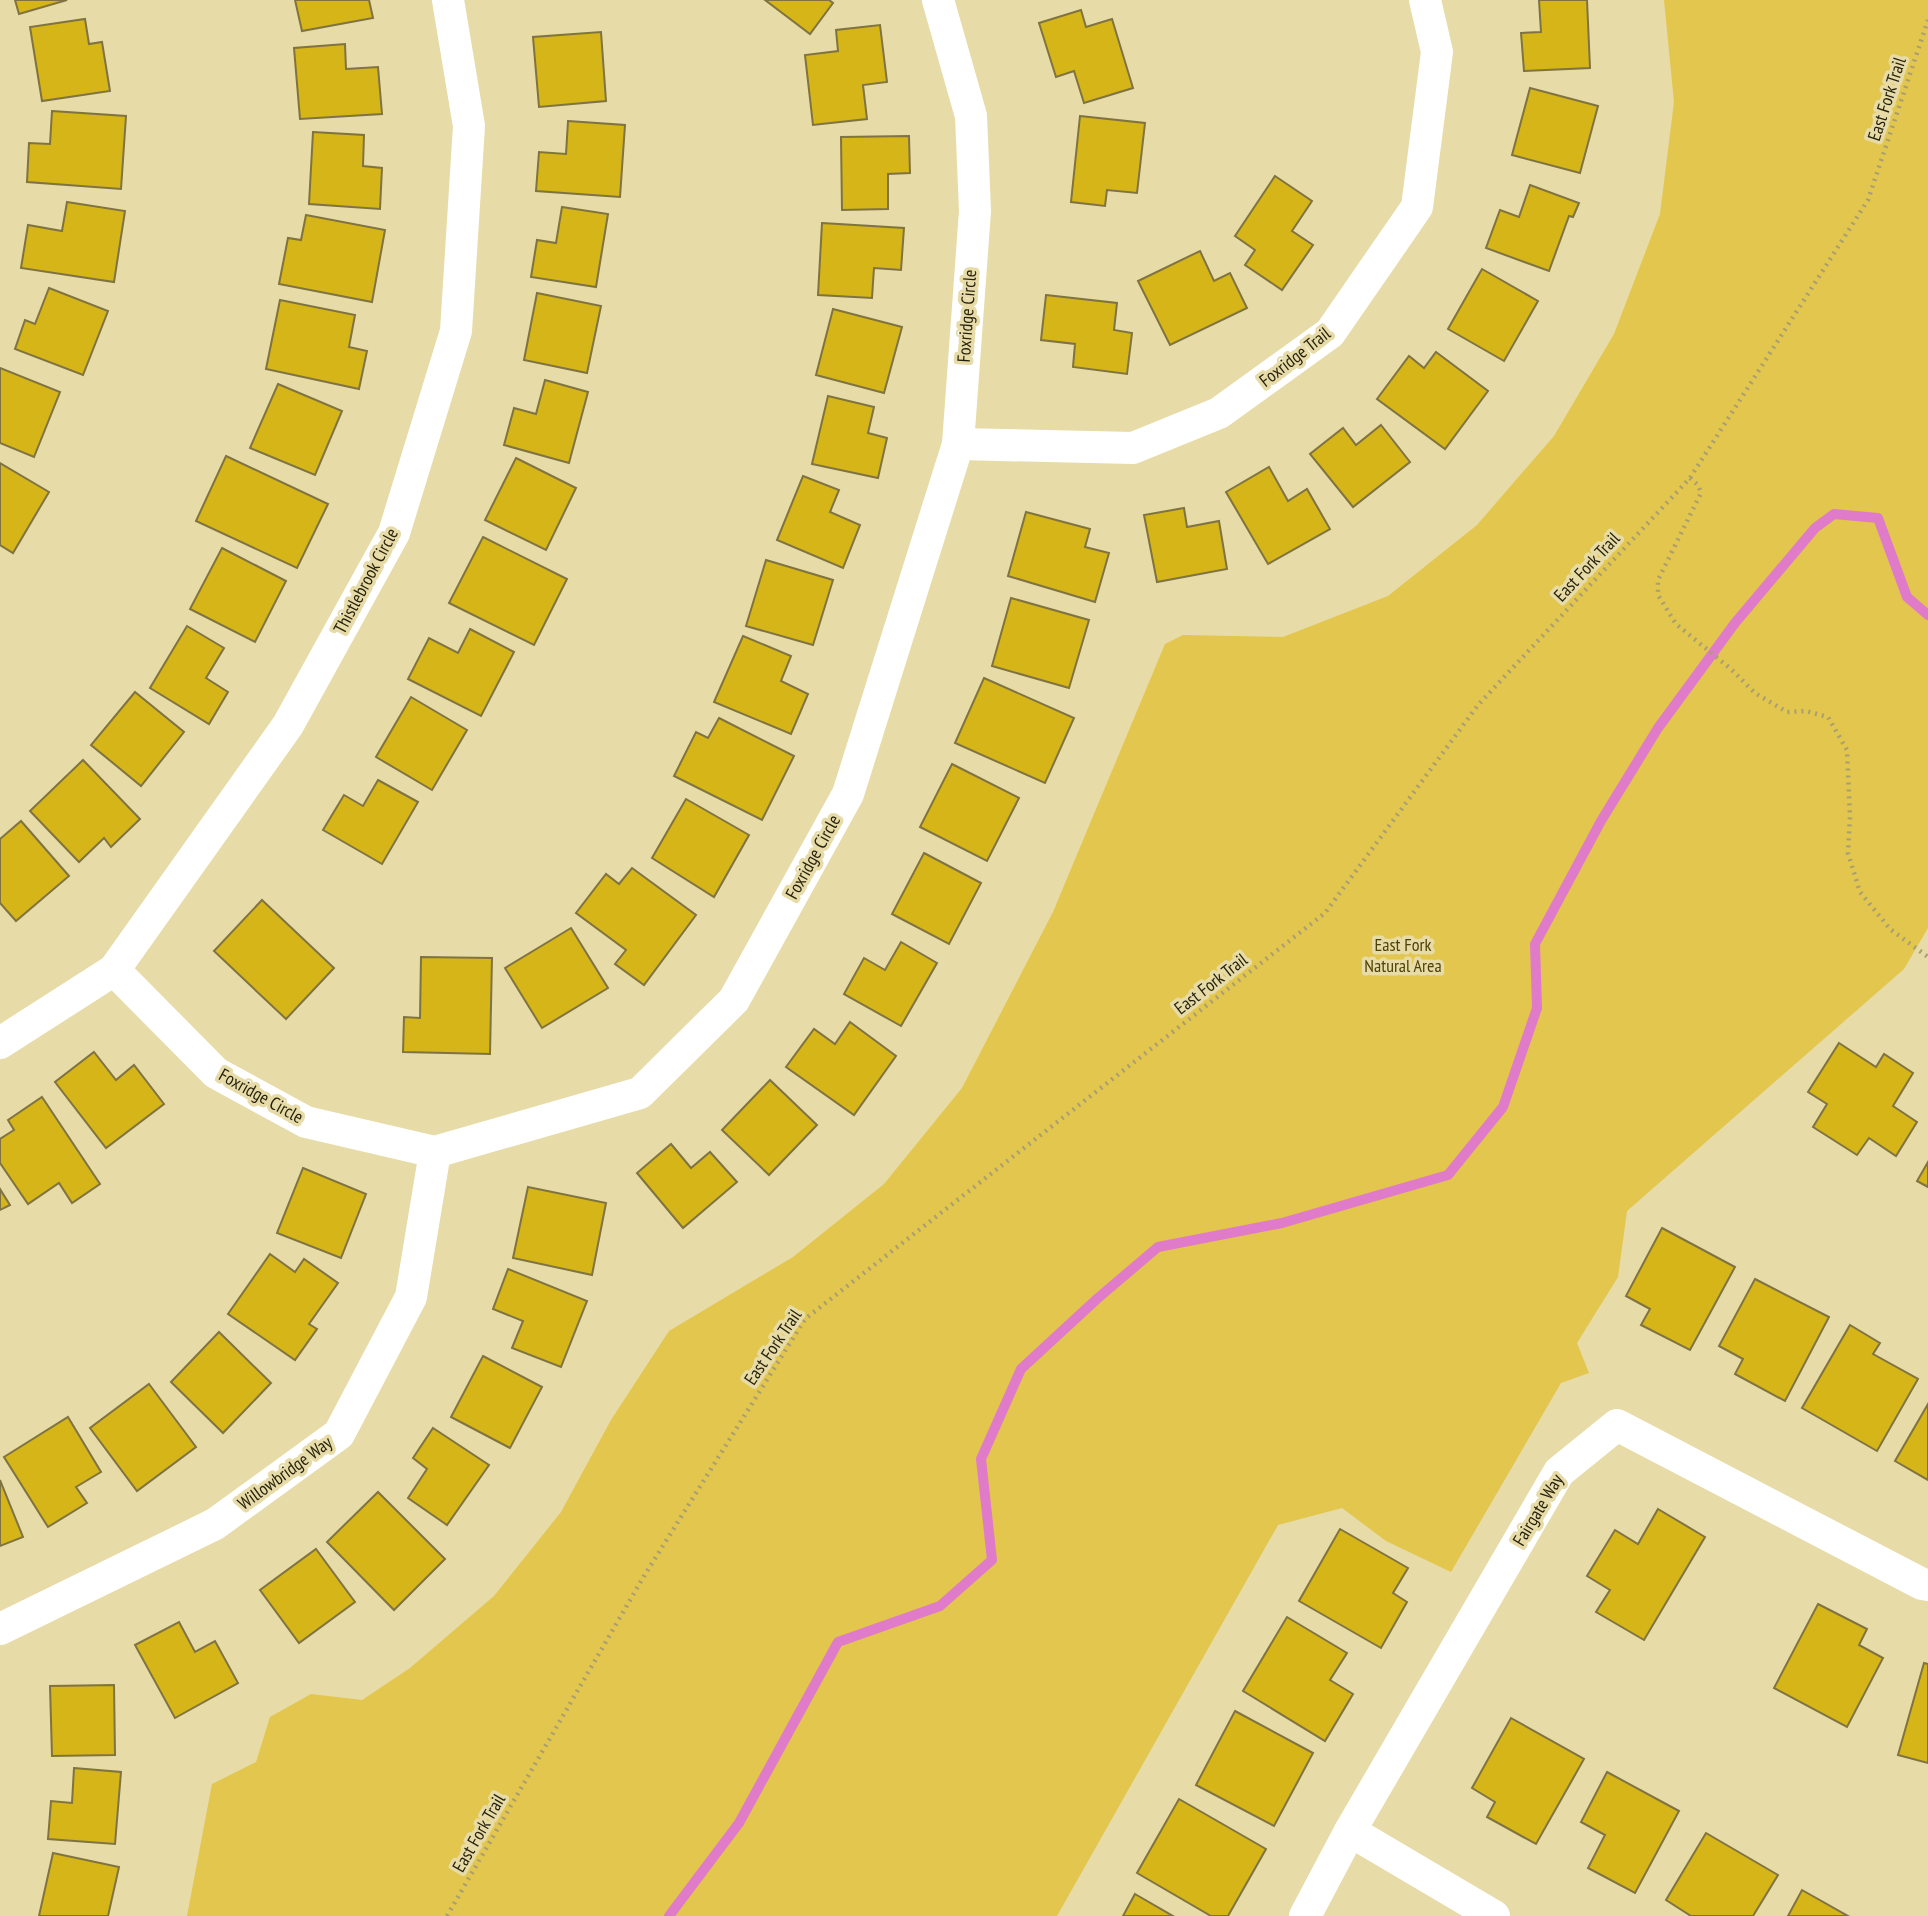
<svg xmlns="http://www.w3.org/2000/svg" width="1928" height="1916" viewBox="0 0 1928 1916" font-family="'PT Sans Narrow',sans-serif">
<style>
.green{fill:#e3c64d}
.lines{fill:none;stroke-linecap:round;stroke-linejoin:round}
.stream{stroke:#e07bca;stroke-width:10}
.building{fill:#d5b517;stroke:#7f7342;stroke-width:2}
.path{stroke:#a89e74;stroke-width:4.5;stroke-dasharray:2 5;stroke-linecap:butt}
.street{stroke:#fff;stroke-width:32}
.labels{text-anchor:middle;stroke-width:7;stroke-linejoin:round;paint-order:stroke}
.street-label{font-size:18px;fill:#241f0b;stroke:#e7dba7}
.park-label{font-size:18px;fill:#4f4207;stroke:#e7dba7}
</style>
<rect width="100%" height="100%" fill="#e7dba7"/>
<path class="green" d="M1664,0H1928V928L1904,969L1627,1211L1618,1277L1577,1343L1589,1373L1561,1383L1451,1572L1386,1541L1342,1508L1278,1525L1057,1916H187L212,1784L256,1762L270,1717L311,1694L362,1700L410,1668L494,1596L561,1512L611,1420L669,1331L793,1257L884,1184L962,1088L1053,912L1165,644L1183,635L1283,637L1388,596L1477,525L1554,436L1614,334L1660,214L1674,102Z"/>
<g class="lines">
<path class="stream" d="M669,1916L739,1823L838,1642L940,1606L992,1560L981,1459L1021,1369L1098,1298L1158,1247L1282,1223L1448,1175L1503,1107L1537,1008L1535,944L1601,821L1658,728L1735,623L1815,528L1834,514L1878,518L1907,597L1928,615"/>
</g>
<g class="building">
<path d="M15,0H67L19,14Z"/>
<path d="M295,0H369L373,18L302,31Z"/>
<path d="M765,0H829L833,3L810,34Z"/>
<path d="M1539,0H1587L1590,68L1524,71L1521,33L1541,32Z"/>
<path d="M1081,10L1086,27L1112,19L1133,88L1084,103L1074,71L1056,77L1039,23Z"/>
<path d="M85,19L89,44L102,42L110,91L42,101L30,27Z"/>
<path d="M880,25L887,82L863,85L867,119L813,125L805,55L838,51L836,30Z"/>
<path d="M601,32L606,101L539,107L533,37Z"/>
<path d="M345,44L346,69L378,67L382,114L300,119L294,48Z"/>
<path d="M1530,88L1598,106L1580,173L1512,155Z"/>
<path d="M52,111L126,116L121,189L27,182L29,143L50,144Z"/>
<path d="M1080,116L1145,123L1137,193L1107,190L1105,206L1071,202Z"/>
<path d="M568,121L625,125L620,197L536,191L539,152L566,154Z"/>
<path d="M313,132L364,135L363,166L382,168L380,209L309,204Z"/>
<path d="M909,136L910,173L888,174V209L842,210L841,137Z"/>
<path d="M1275,176L1312,201L1292,231L1313,245L1282,290L1245,265L1255,250L1235,236Z"/>
<path d="M1530,185L1579,203L1573,217L1569,216L1549,271L1486,248L1500,210L1519,217Z"/>
<path d="M67,202L125,211L114,282L21,268L28,225L62,231Z"/>
<path d="M562,207L608,214L596,287L531,277L537,240L556,243Z"/>
<path d="M306,215L385,230L372,302L279,284L288,238L301,240Z"/>
<path d="M822,223L904,228L901,270L874,268L872,298L818,295Z"/>
<path d="M1200,251L1214,281L1230,273L1247,308L1170,345L1138,281Z"/>
<path d="M1482,269L1538,301L1504,361L1448,329Z"/>
<path d="M49,288L108,311L83,375L15,349L25,320L35,324Z"/>
<path d="M537,293L601,306L587,373L524,360Z"/>
<path d="M1046,295L1117,303L1114,330L1132,333L1127,374L1073,367L1075,344L1041,340Z"/>
<path d="M280,300L355,315L349,347L367,351L359,389L266,369Z"/>
<path d="M833,309L902,327L884,393L816,375Z"/>
<path d="M1436,352L1488,391L1445,449L1377,399L1409,356L1424,368Z"/>
<path d="M0,368L60,392L34,457L0,443Z"/>
<path d="M545,380L588,392L569,463L504,445L514,408L536,414Z"/>
<path d="M278,384L342,411L315,475L250,448Z"/>
<path d="M828,396L874,407L868,433L887,438L878,478L812,464Z"/>
<path d="M1381,425L1410,462L1353,507L1310,454L1343,428L1356,445Z"/>
<path d="M226,456L328,504L297,568L196,521Z"/>
<path d="M516,458L576,488L546,550L485,520Z"/>
<path d="M0,463L49,492L13,553L0,545Z"/>
<path d="M1269,467L1288,501L1307,489L1330,529L1268,564L1226,492Z"/>
<path d="M803,476L839,490L830,512L860,525L843,568L777,540Z"/>
<path d="M1184,508L1187,527L1219,521L1227,569L1157,582L1144,515Z"/>
<path d="M1026,512L1090,529L1085,547L1109,553L1095,602L1008,576Z"/>
<path d="M483,537L567,579L534,645L449,603Z"/>
<path d="M222,548L286,581L255,642L190,609Z"/>
<path d="M766,560L833,580L813,645L746,626Z"/>
<path d="M1011,598L1089,620L1069,688L992,666Z"/>
<path d="M187,626L224,648L206,678L228,692L209,724L150,688Z"/>
<path d="M470,629L514,652L481,716L408,679L429,638L458,653Z"/>
<path d="M743,636L791,656L781,681L808,694L791,734L714,702Z"/>
<path d="M984,678L1074,718L1045,783L955,743Z"/>
<path d="M135,692L184,732L141,786L91,745Z"/>
<path d="M411,697L467,730L432,790L376,757Z"/>
<path d="M719,718L794,756L762,820L674,776L696,732L708,738Z"/>
<path d="M83,760L140,819L111,847L104,838L79,862L30,811Z"/>
<path d="M952,764L1019,798L987,861L920,827Z"/>
<path d="M378,780L418,802L382,864L323,830L344,795L363,806Z"/>
<path d="M686,799L749,835L714,897L652,858Z"/>
<path d="M21,821L69,876L16,921L0,903V839Z"/>
<path d="M924,853L981,883L949,944L892,914Z"/>
<path d="M632,868L696,915L644,985L615,964L626,950L576,913L606,874L619,884Z"/>
<path d="M262,900L334,968L286,1019L214,951Z"/>
<path d="M571,928L608,988L542,1028L505,968Z"/>
<path d="M901,942L937,963L901,1026L844,994L864,958L885,970Z"/>
<path d="M421,957L492,958L490,1054L403,1052L404,1017L420,1018Z"/>
<path d="M850,1022L896,1056L854,1115L786,1067L814,1029L835,1044Z"/>
<path d="M1839,1043L1876,1067L1884,1054L1913,1073L1893,1106L1917,1122L1896,1156L1869,1138L1857,1155L1813,1127L1827,1104L1808,1092Z"/>
<path d="M94,1052L116,1080L134,1065L164,1104L106,1148L55,1082Z"/>
<path d="M770,1080L817,1125L769,1175L722,1130Z"/>
<path d="M42,1097L100,1184L72,1203L59,1183L28,1204L0,1163V1139L14,1130L8,1120Z"/>
<path d="M671,1144L691,1168L710,1152L737,1182L683,1228L637,1173Z"/>
<path d="M1928,1162V1187L1917,1181Z"/>
<path d="M303,1168L366,1194L341,1258L277,1233Z"/>
<path d="M528,1187L606,1203L592,1275L513,1258Z"/>
<path d="M0,1189L10,1205L0,1210Z"/>
<path d="M1662,1228L1735,1267L1690,1350L1641,1325L1650,1309L1626,1296Z"/>
<path d="M270,1254L295,1272L304,1259L338,1283L309,1324L317,1329L295,1360L228,1314Z"/>
<path d="M508,1269L587,1301L561,1367L512,1348L523,1321L493,1309Z"/>
<path d="M1755,1279L1829,1317L1785,1401L1735,1374L1743,1359L1719,1346Z"/>
<path d="M1850,1325L1880,1343L1873,1354L1918,1379L1877,1451L1802,1408Z"/>
<path d="M219,1332L271,1383L223,1433L171,1382Z"/>
<path d="M483,1356L542,1387L510,1448L451,1417Z"/>
<path d="M149,1384L196,1447L137,1491L90,1428Z"/>
<path d="M1928,1404V1480L1895,1461Z"/>
<path d="M68,1417L101,1472L76,1487L87,1503L48,1527L4,1457Z"/>
<path d="M433,1428L489,1465L447,1525L408,1498L427,1469L413,1458Z"/>
<path d="M0,1480L23,1537L0,1546Z"/>
<path d="M378,1492L445,1559L394,1610L327,1542Z"/>
<path d="M1658,1509L1705,1537L1644,1640L1596,1612L1610,1590L1587,1576L1615,1530L1638,1544Z"/>
<path d="M1340,1529L1408,1568L1393,1593L1407,1602L1381,1648L1299,1601Z"/>
<path d="M316,1549L355,1602L299,1643L260,1590Z"/>
<path d="M1818,1604L1867,1629L1859,1645L1883,1658L1847,1727L1774,1688Z"/>
<path d="M1287,1617L1347,1653L1330,1680L1353,1694L1325,1741L1243,1691Z"/>
<path d="M179,1622L195,1652L215,1641L238,1683L175,1718L135,1645Z"/>
<path d="M1924,1663L1928,1664V1763L1898,1755Z"/>
<path d="M114,1685L115,1755L52,1756L50,1686Z"/>
<path d="M1235,1711L1313,1753L1274,1826L1196,1785Z"/>
<path d="M1511,1718L1584,1759L1536,1844L1487,1817L1495,1802L1472,1788Z"/>
<path d="M74,1768L121,1772L115,1844L48,1839L51,1801L72,1803Z"/>
<path d="M1607,1772L1679,1811L1635,1893L1588,1868L1605,1835L1581,1822Z"/>
<path d="M1179,1799L1266,1849L1228,1916H1211L1137,1873Z"/>
<path d="M1706,1833L1778,1875L1753,1916H1691L1666,1900Z"/>
<path d="M53,1853L119,1867L108,1916H39Z"/>
<path d="M1802,1890L1848,1916H1788Z"/>
<path d="M1135,1894L1173,1916H1123Z"/>
</g>
<g class="lines">
<g class="path">
<path d="M1690,478L1698,485L1701,493L1658,580V595L1676,624L1731,669L1755,693L1787,712L1806,711L1828,717L1847,750L1850,817L1848,853L1860,892L1890,929L1928,957"/>
<path d="M447,1916L644,1576L805,1319L1325,913L1478,705L1690,478L1868,200L1928,20"/>
</g>
<g class="street">
<path d="M958,444L1133,448L1219,413L1330,333L1417,207L1437,52L1425,0"/>
<path d="M114,970L216,1073L306,1122L435,1152L640,1093L734,1000L848,794L958,444L975,211L971,116L938,0"/>
<path d="M0,1043L114,970L288,725L394,533L456,331L469,126L448,0"/>
<path d="M0,1629L215,1524L339,1434L411,1297L435,1152"/>
<path d="M1350,1831L1494,1916"/>
<path d="M1305,1916L1350,1831L1559,1472L1617,1425L1922,1584L1928,1585"/>
</g>
</g>
<g class="labels">
<g class="street-label">
<text transform="translate(1887 99) rotate(-72)" y="6">East Fork Trail</text>
<text transform="translate(967 316) rotate(-86)" y="6">Foxridge Circle</text>
<text transform="translate(1295 357) rotate(-38)" y="6">Foxridge Trail</text>
<text transform="translate(1587 567) rotate(-47)" y="6">East Fork Trail</text>
<text transform="translate(366 581) rotate(-62)" y="6">Thistlebrook Circle</text>
<text transform="translate(813 857) rotate(-61)" y="6">Foxridge Circle</text>
<text transform="translate(1211 984) rotate(-38)" y="6">East Fork Trail</text>
<text transform="translate(261 1096) rotate(29)" y="6">Foxridge Circle</text>
<text transform="translate(773 1347) rotate(-56)" y="6">East Fork Trail</text>
<text transform="translate(285 1473) rotate(-36)" y="6">Willowbridge Way</text>
<text transform="translate(1538 1510) rotate(-59)" y="6">Fairgate Way</text>
<text transform="translate(479 1833) rotate(-60)" y="6">East Fork Trail</text>
</g>
<g class="park-label">
<text x="1403" y="951">East Fork<tspan x="1403" dy="21">Natural Area</tspan></text>
</g>
</g>
</svg>
